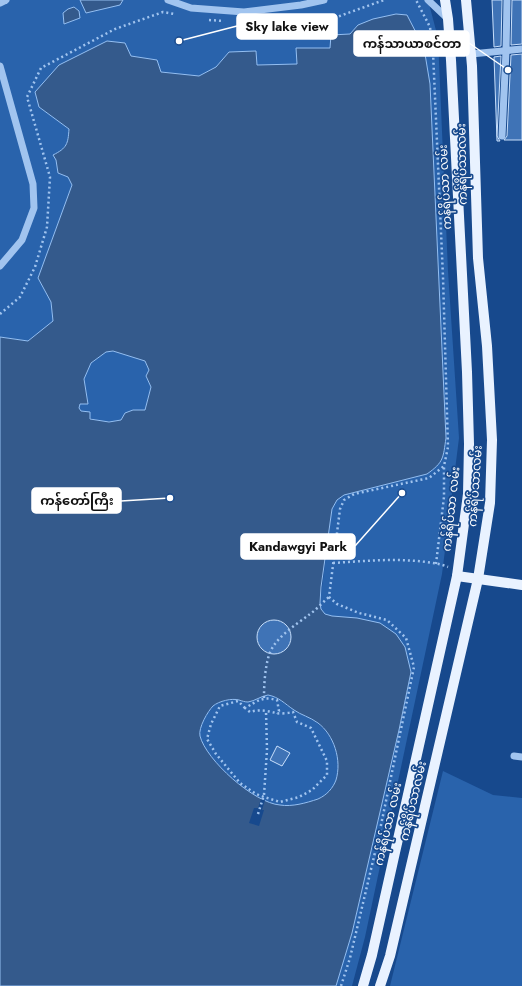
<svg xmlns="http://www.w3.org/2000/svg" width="522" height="986" viewBox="0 0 522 986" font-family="Jost,'Noto Sans Myanmar',sans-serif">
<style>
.green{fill:#2963ac}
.water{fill:#345a8c;stroke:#94bff2;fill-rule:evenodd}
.pier{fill:#17498d}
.building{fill:#3f73b6;stroke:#c8dffb}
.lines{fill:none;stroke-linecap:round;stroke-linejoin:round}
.path{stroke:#a1c4ef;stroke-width:2.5;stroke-dasharray:2 3;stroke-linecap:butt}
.minor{stroke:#a1c4ef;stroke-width:7}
.major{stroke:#e9f2ff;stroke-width:10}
.labels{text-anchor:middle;stroke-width:3.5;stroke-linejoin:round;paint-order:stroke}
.street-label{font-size:12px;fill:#fff;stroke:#17498d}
.leader{fill:none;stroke:#fff;stroke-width:1.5}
.callout-dot{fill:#fff;stroke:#17498d;stroke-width:1.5}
.callout{fill:#fff;stroke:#fff;stroke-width:1.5}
.callout-label{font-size:13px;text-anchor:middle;font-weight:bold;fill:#111}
</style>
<rect width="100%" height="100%" fill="#17498d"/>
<g class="green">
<path d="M0,0H428L438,38L448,271L459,438L442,574L365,937L352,986H336L352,933L399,730L411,672L339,618L325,614L321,609L320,603L332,509L337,500L344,495L427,474L446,438L430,84L424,48L396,14L358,25L350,34L331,35V48H297V64L257,65L256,51L229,52L216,67L199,76L161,72L157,60L131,56L39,107L69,129L68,143L56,160L58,173L68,177L72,185L38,278L51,302L53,321L28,341L0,337Z"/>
<path d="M113,351L145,361L149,370L146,376L151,387L145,410H133L125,413L121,420C106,423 88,422 79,408L80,404H88L84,378L91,363L106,352Z"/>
<path d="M268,695C279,697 284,704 294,710C301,715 310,717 317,723C334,735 342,760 336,780C333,788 327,795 318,799C306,803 292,807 280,805C254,803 206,760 200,736C198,728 208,712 213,706C219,701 232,699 239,700C242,701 245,702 248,702C255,701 261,696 268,695Z"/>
<path d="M443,771L493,795L522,798V986H390Z"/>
</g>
<g class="water">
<path d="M80,0H123L120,5L86,13Z"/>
<path d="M74,7L79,11L80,18L64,24L63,13L68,9Z"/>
<path d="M396,14L407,15L424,48L430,84L446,438C443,458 444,462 427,474L344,495L337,500L332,509L321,587L320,603L321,609L325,614L332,616L357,618L380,623L396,634L405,647L411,672L399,730L352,933L336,986H0V337L28,341L53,321L51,302L38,278L72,185L68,177L58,173L56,160L53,155C67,148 68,144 69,129L39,107L35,92L59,65L107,41L125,43L131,56L157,60L161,72L199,76L216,67L229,52L256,51L257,65L297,64L296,48H330L331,35L350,34L358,25L373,19ZM113,351L145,361L149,370L146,376L151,387L145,410H133L125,413L121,420L109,422L90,419V412L81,411L79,408L80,404H88L84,379L91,363L106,352ZM268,695C279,697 285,704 294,710C301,715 310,717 318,723C334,735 342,760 336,780C333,788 327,795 318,799C306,803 292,807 280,805C254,803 206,760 200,736C198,728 208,711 213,706C219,701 232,698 239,700C242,701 245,702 248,702C255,701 261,696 268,695Z"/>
</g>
<path class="pier" d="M261,799L265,800L262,810H264L259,826L249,823L254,808H258Z"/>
<g class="building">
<path d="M492,0H502L501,46L494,47Z"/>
<path d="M512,0H522V44L511,45Z"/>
<path d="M522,54V140H504L507,136L511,55Z"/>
<path d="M501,56L497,136L500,141H497L494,57Z"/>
<circle cx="274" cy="637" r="17"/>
<path d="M277,746L290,753L282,766L270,760Z"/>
</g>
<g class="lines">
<g class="path">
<path d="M209,20L224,21"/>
<path d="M255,22H323L384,0"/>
<path d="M0,314L20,297L35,267L47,227L50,177L27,97L41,68L115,29L163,12L174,14"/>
<path d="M333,563C364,561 395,558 426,562C434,563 441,564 448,567"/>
<path d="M436,564L444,497V466"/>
<path d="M264,698C264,684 265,668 269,655C275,637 296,625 310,614C317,609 323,602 329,597"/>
<path d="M245,708L238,701L220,706L211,724L207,739L216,754L240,783L256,794L264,797L280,802L299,797L312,790L327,775V761L311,728L297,722L293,712C288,713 281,714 276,713C268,711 259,709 250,712L245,708C258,701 262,696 277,700L279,711L277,714"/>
<path d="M258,814L264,795L267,750L266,711"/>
<path d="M341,986L350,958L377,844L414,667L406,638L387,620L359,613L337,604L329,597L340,509L344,500L354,494L429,478L444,466L448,447L443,277L433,52L430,27L416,0"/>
</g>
<g class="minor">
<path d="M168,0L191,8L244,12L301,5L324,0"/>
<path d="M428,0L448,19"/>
<path d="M0,3L6,0"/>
<path d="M471,54L522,49"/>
<path d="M0,66L33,184L34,208L22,240L0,266"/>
<path d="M502,136L506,51L507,0"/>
<path d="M514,756L522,757"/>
</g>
<g class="major">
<path d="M457,576L522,585"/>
<path d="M363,986L372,955L457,576L468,494L469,444L467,372L451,60L448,19L445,0"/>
<path d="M380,986L390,956L478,579L490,503L492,440L487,346L478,258L472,66L466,0"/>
</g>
</g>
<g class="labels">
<g class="street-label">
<text transform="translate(462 164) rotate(-91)" y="4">ကန်ရိပ်သာလမ်း</text>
<text transform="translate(445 187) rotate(-93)" y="4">ကန်ရိပ်သာ လမ်း</text>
<text transform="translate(475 486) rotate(-86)" y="4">ကန်ရိပ်သာလမ်း</text>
<text transform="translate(451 509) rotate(-84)" y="4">ကန်ရိပ်သာ လမ်း</text>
<text transform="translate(413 801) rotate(-77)" y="4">ကန်ရိပ်သာလမ်း</text>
<text transform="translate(388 824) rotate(-77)" y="4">ကန်ရိပ်သာ လမ်း</text>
</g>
</g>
<path class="leader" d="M179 41L237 26M508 70L469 43M170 498L121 501M402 493L355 546"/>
<g class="callout-dot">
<circle cx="179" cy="41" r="4"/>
<circle cx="508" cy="70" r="4"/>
<circle cx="170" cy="498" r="4"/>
<circle cx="402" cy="493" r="4"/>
</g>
<g class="callout">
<rect x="237" y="14" width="100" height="25" rx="4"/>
<rect x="354" y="31" width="115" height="25" rx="4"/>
<rect x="32" y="488" width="89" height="25" rx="4"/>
<rect x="241" y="534" width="114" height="25" rx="4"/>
</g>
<g class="callout-label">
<text x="287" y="31">Sky lake view</text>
<text x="412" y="48">ကန်သာယာစင်တာ</text>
<text x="77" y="505">ကန်တော်ကြီး</text>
<text x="298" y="551">Kandawgyi Park</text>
</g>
</svg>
